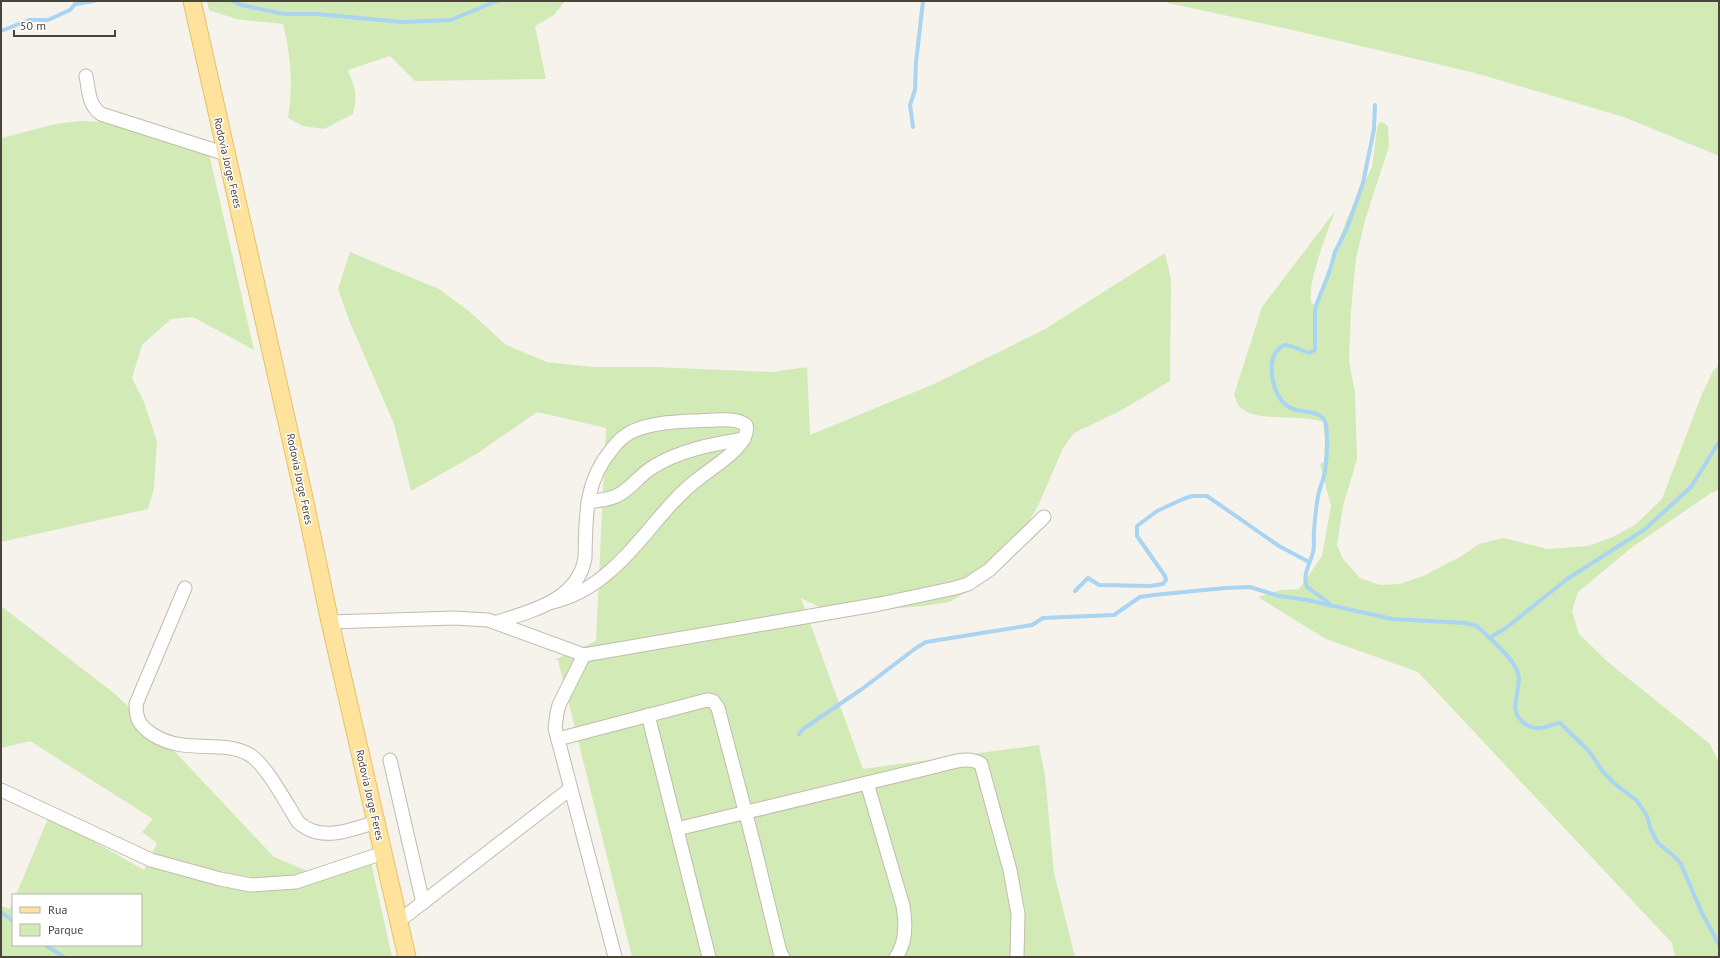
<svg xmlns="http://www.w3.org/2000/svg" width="1720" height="958" viewBox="0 0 1720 958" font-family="'PT Sans',sans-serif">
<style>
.green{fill:#d2eab5}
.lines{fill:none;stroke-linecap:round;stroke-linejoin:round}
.stream{stroke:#a9d4f2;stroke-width:4}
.minor-casing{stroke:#c2bbae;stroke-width:15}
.major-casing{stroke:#e6c16a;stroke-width:19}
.minor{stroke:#fff;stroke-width:13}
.major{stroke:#ffe39c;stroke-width:17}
.labels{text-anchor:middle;stroke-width:3;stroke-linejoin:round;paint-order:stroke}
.street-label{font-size:11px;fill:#4b4439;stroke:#fff}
</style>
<rect width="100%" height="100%" fill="#f6f3ec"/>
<g class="green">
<path d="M207,1H565L554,15L535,26L546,79L415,81L390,56L348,70C355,89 358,93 353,114L324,129L303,126L288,118C293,84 291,57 283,24L236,19L209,10Z"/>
<path d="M1167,1H1719V156L1624,117L1475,73L1297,31L1168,3Z"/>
<path d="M80,121L106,122L147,136L208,149L254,350L193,317L171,319L142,345L132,378L144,402L157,441L154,488L148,509L1,542V136L2,138L55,124Z"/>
<path d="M1382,122L1388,126L1389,146L1366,217L1356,258L1351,311L1349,361L1355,393L1357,459L1343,506L1337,545L1343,559L1360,578L1380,585L1400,584L1423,576L1460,557L1479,544L1503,538L1548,549L1588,546L1613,537L1635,525L1662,499L1702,394L1713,371L1719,365V490L1711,493L1631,548L1578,592L1572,611L1579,634L1608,662L1710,744L1719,763V957H1675L1672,943L1418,672L1326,639L1258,597L1281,590L1299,589L1322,556L1331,506L1320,464L1324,462L1325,439L1323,422C1300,413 1255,423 1240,407C1237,404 1236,399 1234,395L1262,307L1335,211C1328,231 1305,287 1312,304H1318L1346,221L1372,167L1377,128L1379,123Z"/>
<path d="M350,252L439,289L470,312L506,345L547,362L593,367H654L772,372L807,367L810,435L934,384L1045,329L1165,253L1171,279L1170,381L1120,411L1074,433L1063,448L1038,506L1024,530L994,559L969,591L949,602L925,606L860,611L831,613L801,598L863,769L1039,745L1045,776L1054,873L1075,957H632L558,660H554L596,641L606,428L537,412L478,453L411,491L394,424L349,320L338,289Z"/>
<path d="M1,606L115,694L162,738L274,857L317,875L369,853L392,957H1V906L10,909L13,902V945H141V895H16L49,816L144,870L157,843L142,832L153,819L30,741L1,748Z"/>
</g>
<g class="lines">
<g class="stream">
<path d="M233,1L241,5L284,14H317L402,22L451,20L497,1"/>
<path d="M1,31L29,20H48L70,10L75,4L94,1"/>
<path d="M913,127L910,105L915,90L916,62L923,1"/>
<path d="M1075,591L1088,578L1099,585L1150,586L1163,584L1166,580L1165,576L1137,536V526L1157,511L1183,499L1192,496H1207L1279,546L1309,562"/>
<path d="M1329,603L1307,587C1302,575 1310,564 1313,552C1315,546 1313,538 1314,531C1315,518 1316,504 1319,492C1321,485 1324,478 1325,471C1327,457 1328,440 1326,425C1324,410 1304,413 1293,409C1276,403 1270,378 1272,362C1273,355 1278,348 1284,345L1291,346L1309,353L1315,350V311L1317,303L1330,270L1335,252L1347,228L1363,183L1374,129L1375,105"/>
<path d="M1489,638L1506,628L1567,579L1644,530L1691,487L1719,442"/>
<path d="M799,734L803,729L862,689L916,648L926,642L1032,625L1043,618L1114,615L1140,597L1154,595L1225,588L1250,587L1279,596L1307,600L1392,619L1465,623L1475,625L1480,629C1491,639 1514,659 1518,673C1523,690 1506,708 1523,722C1526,725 1532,728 1537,728C1545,729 1553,723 1560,723L1588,750L1604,773L1614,783L1637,801L1647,816L1651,830L1658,843L1676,858L1681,864L1702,913L1719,945"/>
<path d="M1,912L13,921"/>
<path d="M45,945L64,957"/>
</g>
<defs>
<g id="minor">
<path d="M86,76C89,90 88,105 101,114L226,154"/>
<path d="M588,502C599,500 611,500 620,494C633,486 641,474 653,467C680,450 713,444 744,439"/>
<path d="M185,588L136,704C136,719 139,725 152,734C185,756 222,738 250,755C266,765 287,804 298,822C321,843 350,830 376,822"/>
<path d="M330,622L454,618L488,620L584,655L880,604L955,588L968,584L989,570L1044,517"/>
<path d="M497,622C532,611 578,600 585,558C586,517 584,482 612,449C617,442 625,435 633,431C651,423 673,422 692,421C707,421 734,416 746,425C752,445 711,468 698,479C664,505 643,543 610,571C592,587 573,598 549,603"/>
<path d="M584,655L559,705L557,713L555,728L615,957"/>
<path d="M648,715L709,957"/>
<path d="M558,739L707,700L713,701L718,708L753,841L780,952L783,957"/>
<path d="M390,760L423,903"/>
<path d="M867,783L903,906C906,923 907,942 896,957"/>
<path d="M1,790L151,860L220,879L251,885L296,882L383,853"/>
<path d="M677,829L933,767C947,764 967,755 981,764L1010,870L1018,914L1017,957"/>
<path d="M399,921L570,789"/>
</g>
<path id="major" d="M192,1L303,493L330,622L407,957"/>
</defs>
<use href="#minor" class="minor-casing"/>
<use href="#major" class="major-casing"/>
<use href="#minor" class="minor"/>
<use href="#major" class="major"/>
</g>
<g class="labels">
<g class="street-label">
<text transform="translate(228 163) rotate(77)" y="4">Rodovia Jorge Feres</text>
<text transform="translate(300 479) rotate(78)" y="4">Rodovia Jorge Feres</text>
<text transform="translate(370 795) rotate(77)" y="4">Rodovia Jorge Feres</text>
</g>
</g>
<rect width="1720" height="958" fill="none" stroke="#4b4439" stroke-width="4"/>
<rect x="12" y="894" width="130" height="52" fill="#ffffff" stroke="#b7b4b0"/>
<rect x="20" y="907" width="20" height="6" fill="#ffe39c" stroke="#b7b4b0"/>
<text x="48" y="914" font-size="12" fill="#4b4439">Rua</text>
<rect x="20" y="924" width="20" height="12" fill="#d2eab5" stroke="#b7b4b0"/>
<text x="48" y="934" font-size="12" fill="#4b4439">Parque</text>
<path d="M14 30v6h101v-6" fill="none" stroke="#4b4439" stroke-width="2"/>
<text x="20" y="30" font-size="12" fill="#4b4439" stroke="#ffffff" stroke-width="3" paint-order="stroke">50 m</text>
</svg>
